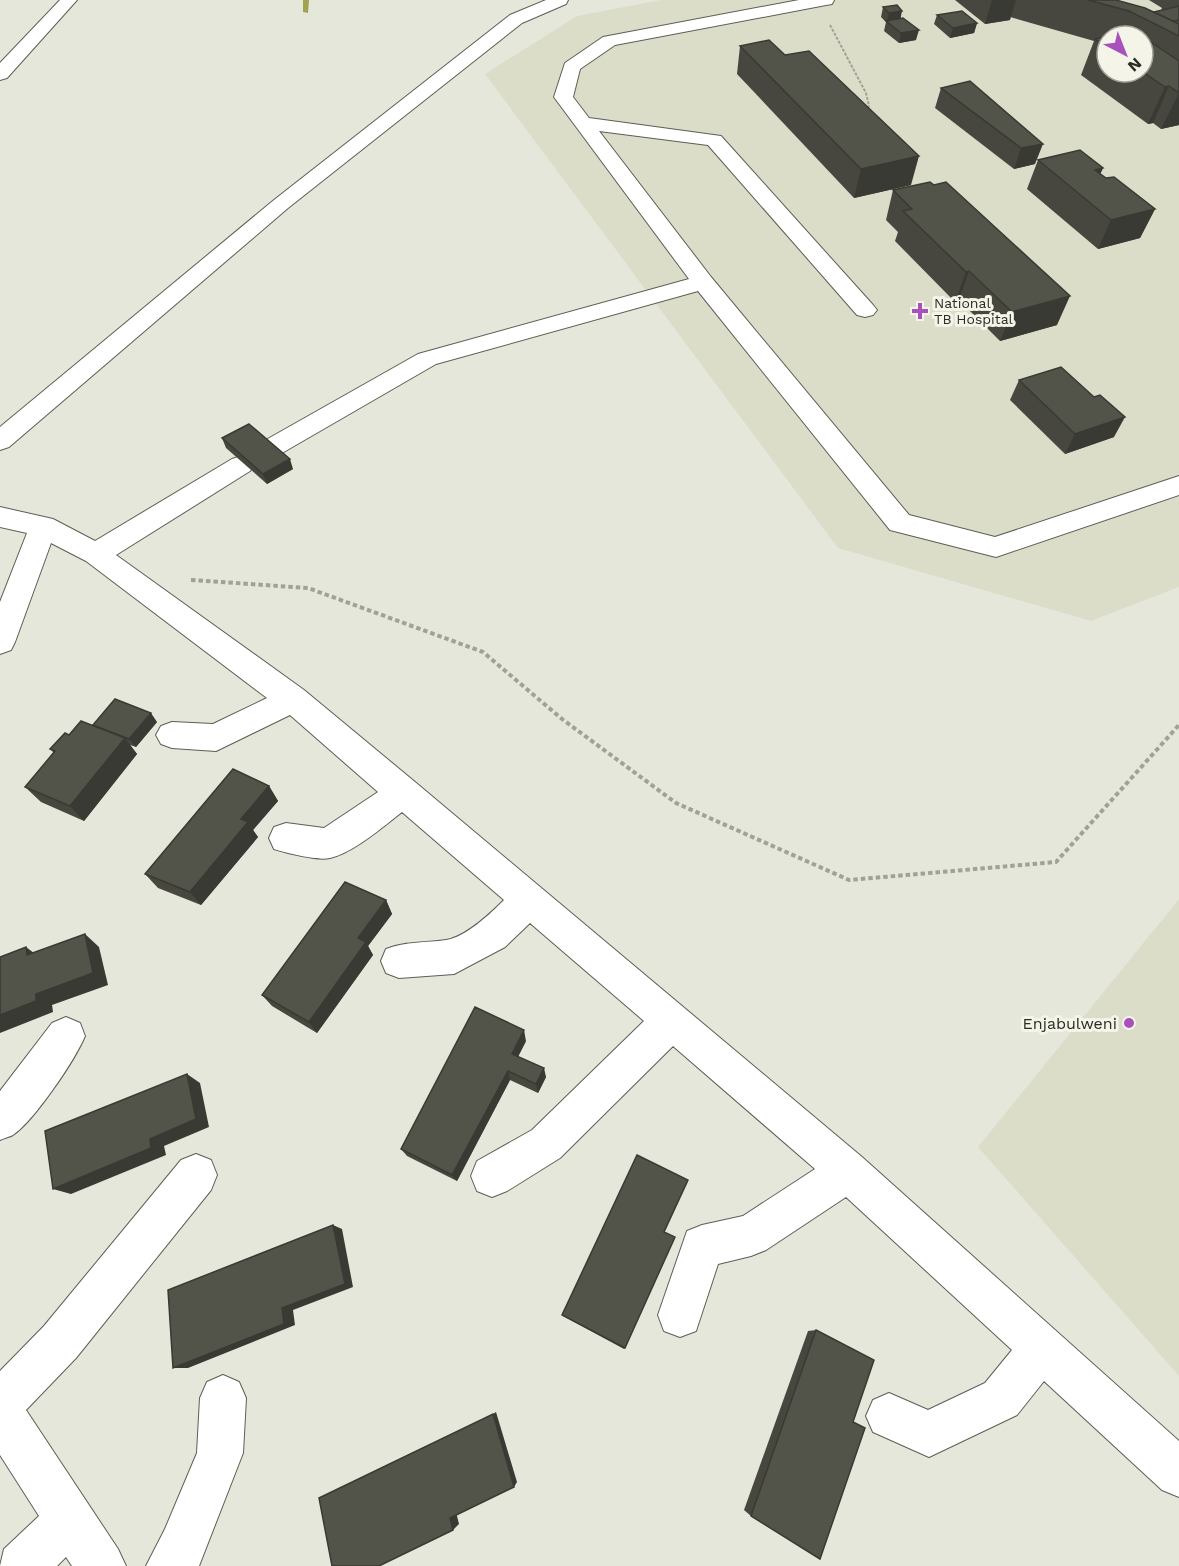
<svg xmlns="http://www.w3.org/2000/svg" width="1179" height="1566" viewBox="0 0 1179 1566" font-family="'Work Sans',sans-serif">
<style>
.built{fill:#dbddc9;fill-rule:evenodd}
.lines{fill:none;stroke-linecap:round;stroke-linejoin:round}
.stream{fill:#a2a352;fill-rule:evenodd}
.minor-casing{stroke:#5d5e54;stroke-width:2}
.path-far2{stroke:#a0a198;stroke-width:2;stroke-dasharray:3 1.5;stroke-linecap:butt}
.path-far1{stroke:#a0a198;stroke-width:3;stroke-dasharray:4 2;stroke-linecap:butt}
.path{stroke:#a0a198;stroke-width:4;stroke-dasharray:4.5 3;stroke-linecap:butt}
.minor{fill:#fff;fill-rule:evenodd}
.wall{fill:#47473f;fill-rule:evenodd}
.shaded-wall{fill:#393a33}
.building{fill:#525349;stroke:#393a33;stroke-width:1.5}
.poi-dot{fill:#a850bc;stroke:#f4f4e8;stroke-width:2}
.labels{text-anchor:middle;stroke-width:6;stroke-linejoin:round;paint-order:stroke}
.far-poi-label{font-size:14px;fill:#2b2b27;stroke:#f4f4e8;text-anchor:start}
.poi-label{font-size:16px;fill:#2b2b27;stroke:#f4f4e8;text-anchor:end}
</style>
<rect width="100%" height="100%" fill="#e6e7db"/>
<g class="built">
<path d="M661,0H1179V587L1091,621L838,548L485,74L577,16ZM1107,36H1143V72H1107Z"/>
<path d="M1179,899V1376L978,1147Z"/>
</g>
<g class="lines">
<path class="stream" d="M303,0H309L308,13L303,12Z"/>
<defs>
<g id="minor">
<path d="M60,0H77L7,78L0,80V63Z"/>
<path d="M546,0H568L566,4L522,23L288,208L9,447L0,450V427L274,200L510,15Z"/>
<path d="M799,0H834L832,4L826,5L615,45L580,69L573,97L589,118L721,136L873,305L877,310L873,315L865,317L857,315L708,145L599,131L711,277L909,515L995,537L1179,476V495L996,557L890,530L698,291L436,364L282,453L273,456L264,453L260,447L264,441L418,354L689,279L554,97L565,63L603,37Z"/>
<path d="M241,456L250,459L254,465L250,471L116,555L304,690L415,782L862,1157L1179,1441V1497L1162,1490L1044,1381L1017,1415L929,1457L873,1432L866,1416L873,1400L889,1393L928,1410L985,1383L1012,1350L846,1197L766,1250L751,1256L718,1264L696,1331L680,1337L664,1331L658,1315L687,1231L702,1225L743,1216L815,1169L673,1046L560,1158L507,1191L492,1197L477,1191L471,1176L477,1161L532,1130L644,1021L530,923L505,947L454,974L399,978L386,973L381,961L386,949C406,941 426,943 446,940C466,937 490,914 504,900L402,812C384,826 353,853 330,858C317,861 287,853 274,849L269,838L274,827L286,823L324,828L378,792L290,715L216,751L172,748L161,744L156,735L161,726L172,722L213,724L267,698L86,561L51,543L15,642L11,650L0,654V602L27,533L0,527V507L53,519L95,541L232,459Z"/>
<path d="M66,1017L80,1023L85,1036C75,1060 34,1121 13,1135C9,1137 4,1138 0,1140V1091L52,1023Z"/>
<path d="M196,1154L211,1160L217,1175L211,1190L76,1358L26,1410L118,1549L126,1566H72L66,1557L57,1566H0L4,1549L39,1516L0,1455V1371L44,1326L181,1160Z"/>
<path d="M223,1375L239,1382L246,1398L243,1453L199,1566H146L165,1529L197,1453L200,1398L207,1382Z"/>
</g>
</defs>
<use href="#minor" class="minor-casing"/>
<path class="path-far2" d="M830,25L866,93L869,106L866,110"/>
<path class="path-far1" d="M191,580H195"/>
<path class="path" d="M191,580L308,588L483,652L562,719L676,803L849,880L1056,862L1179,725"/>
<use href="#minor" class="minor"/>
</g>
<g class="wall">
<path d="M955,0H1116L1154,12L1161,10L1162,8L1149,0H1179V125L1161,129L1153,123L1148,124L1081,75L1094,41L1010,17V20L985,24ZM1107,36H1143V72H1107Z"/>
<path d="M883,7L901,18L916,40L899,43L884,31L886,22L881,17Z"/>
<path d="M937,15L977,23L974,33L950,38L934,24Z"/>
<path d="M740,46L911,185L854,198L737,74Z"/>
<path d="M970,81L1035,164L1014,169L935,108L941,88Z"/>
<path d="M1038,160L1103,168L1100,174L1106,178L1155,209L1140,238L1098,249L1027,189Z"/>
<path d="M893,190L1057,325L1000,341L959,300L955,302L895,241L898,232L886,220Z"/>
<path d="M1019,380L1094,397L1114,437L1065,454L1010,400Z"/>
<path d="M222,438L293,469L267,484L226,448Z"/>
<path d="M157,722L136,747L130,745L137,754L84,821L41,802L25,787L54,753L50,749L69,735L94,726Z"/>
<path d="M269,786L278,801L253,830L258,837L201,905L158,888L145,874Z"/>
<path d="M386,900L392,914L368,946L373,955L317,1033L272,1006L262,995Z"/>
<path d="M526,1041L518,1057L546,1077L538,1093L510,1080L457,1181L407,1156L401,1149Z"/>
<path d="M664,1232L625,1348L624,1349L563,1316L562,1315Z"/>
<path d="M816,1330L751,1516L744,1510L808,1331Z"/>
</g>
<g class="shaded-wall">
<path d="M992,0H1016L1010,20L985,24Z"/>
<path d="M902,11L900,21L887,22L889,13Z"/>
<path d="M977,23L974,33L950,38L953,28Z"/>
<path d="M919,30L916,40L899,43L901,33Z"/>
<path d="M1169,86L1153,123L1148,124L1165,87Z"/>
<path d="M1179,93V125L1161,129Z"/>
<path d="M1043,144L1035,164L1014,169L1021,148Z"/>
<path d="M919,156L911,185L854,198L861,169Z"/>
<path d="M1103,168L1090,197L1095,170Z"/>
<path d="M1155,209L1140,238L1098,249L1111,220Z"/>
<path d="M969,271L959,300L955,302L966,272Z"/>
<path d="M1070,296L1057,325L1000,341L1012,312Z"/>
<path d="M1125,417L1114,437L1065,454L1075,434Z"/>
<path d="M290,459L293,469L267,484L263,474Z"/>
<path d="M151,713L157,722L136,747L129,739Z"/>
<path d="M125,738L137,754L84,821L70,806Z"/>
<path d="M269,786L278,801L253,830L258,837L201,905L190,892L241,819Z"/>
<path d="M386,900L392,914L368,946L373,955L317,1033L309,1022L358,938Z"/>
<path d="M85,934L99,947L108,985L52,1005L53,1012L0,1033V1015L36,994Z"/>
<path d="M26,947L43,960L27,955Z"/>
<path d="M524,1030L526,1041L514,1064L512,1054Z"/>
<path d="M544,1068L546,1077L538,1093L536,1084Z"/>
<path d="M508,1071L510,1080L457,1181L452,1175Z"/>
<path d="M187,1074L200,1083L209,1127L164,1146L166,1155L71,1194L53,1189L150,1139Z"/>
<path d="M333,1225L342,1229L353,1287L293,1310L295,1325L188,1368H173L282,1308Z"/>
<path d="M496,1412L517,1482L514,1487L493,1414Z"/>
<path d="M456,1512L459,1524L453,1530L450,1518Z"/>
</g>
<g class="building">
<path d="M1088,0H1116L1145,8L1179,24V36L1129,11Z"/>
<path d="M897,5L902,11L889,13L883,7Z"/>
<path d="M1179,6V20L1173,21L1154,12Z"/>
<path d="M962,11L977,23L953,28L937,15Z"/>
<path d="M903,18L919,30L901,33L886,21Z"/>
<path d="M1134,31L1142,36H1107Z"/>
<path d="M1107,36V47L1095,39Z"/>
<path d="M1143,37L1179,61V93L1169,86L1165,87L1143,72Z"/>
<path d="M769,40L785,55L809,51L919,156L861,169L740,46Z"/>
<path d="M970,81L1043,144L1021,148L941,88Z"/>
<path d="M1080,150L1103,168L1095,170L1106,178L1114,177L1155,209L1111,220L1038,160Z"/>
<path d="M930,182L934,185L946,182L1070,296L1012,312L969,271L966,272L903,211L912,209L893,190Z"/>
<path d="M1061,367L1094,397L1100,395L1125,417L1075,434L1019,380Z"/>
<path d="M249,424L290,459L263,474L222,438Z"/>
<path d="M115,699L151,713L129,739L93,725Z"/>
<path d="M81,721L125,738L70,806L25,787L55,751L50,749L65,733L69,735Z"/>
<path d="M233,769L269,786L241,819L248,822L190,892L145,874Z"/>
<path d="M345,882L386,900L358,938L366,942L309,1022L262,995Z"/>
<path d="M85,934L93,973L36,994V1001L0,1015V957L26,947L27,955Z"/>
<path d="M475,1007L524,1030L512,1054L544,1068L536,1084L508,1071L452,1175L401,1149Z"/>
<path d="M187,1074L196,1119L150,1139L151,1148L53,1189L45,1131Z"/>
<path d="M637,1155L688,1180L664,1232L675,1237L625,1348L562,1315Z"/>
<path d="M333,1225L345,1284L282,1308L284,1324L173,1368L168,1290Z"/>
<path d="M816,1330L874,1360L853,1422L865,1428L820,1559L751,1516Z"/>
<path d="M493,1414L514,1487L450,1518L453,1530L379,1566H332L319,1498Z"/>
</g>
<g class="poi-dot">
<path d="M917 302h6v6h6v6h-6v6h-6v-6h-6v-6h6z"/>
<circle cx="1129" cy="1023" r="6"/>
</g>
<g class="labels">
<g class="far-poi-label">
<text x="934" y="308">National<tspan x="934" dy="16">TB Hospital</tspan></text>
</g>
<g class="poi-label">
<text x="1117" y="1029">Enjabulweni</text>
</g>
</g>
<g transform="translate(1125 54) rotate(138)"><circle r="28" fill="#f4f4e8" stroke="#a4a49b" stroke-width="1.5"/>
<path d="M0-4.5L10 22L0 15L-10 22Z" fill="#a850bc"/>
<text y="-9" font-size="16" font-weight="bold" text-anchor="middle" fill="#2b2b27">N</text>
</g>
</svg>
